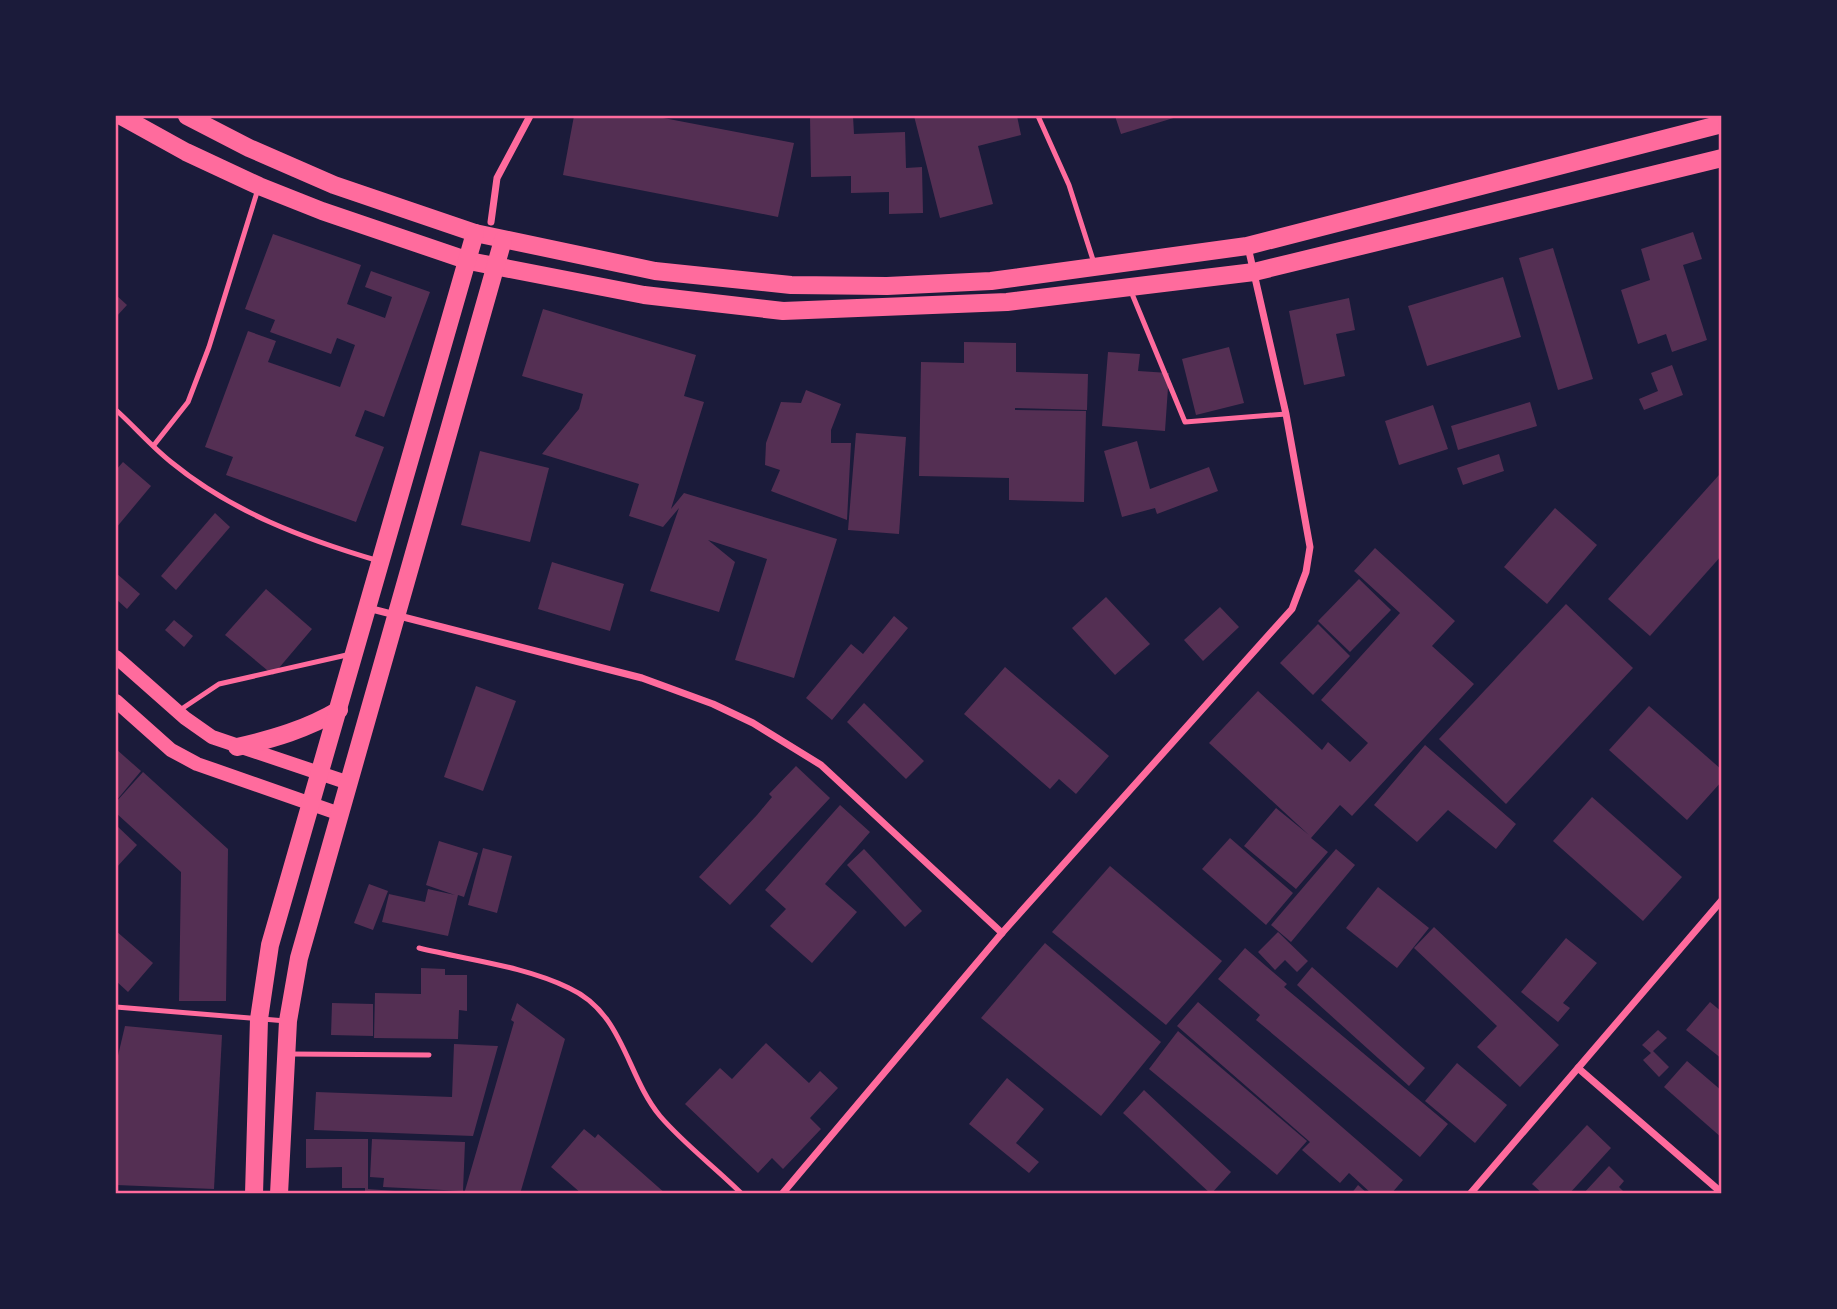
<svg xmlns="http://www.w3.org/2000/svg" width="1837" height="1309" viewBox="0 0 1837 1309" font-family="'Work Sans',sans-serif">
<style>
.building{fill:#542f53}
.lines{fill:none;stroke-linecap:round;stroke-linejoin:round}
.service{stroke:#ff6b9d;stroke-width:5}
.minor{stroke:#ff6b9d;stroke-width:7}
.secondary{stroke:#ff6b9d;stroke-width:14}
.primary{stroke:#ff6b9d;stroke-width:18}
.neatline{fill:none;stroke:#ff6b9d;stroke-width:2.5}
</style>
<rect width="100%" height="100%" fill="#1b1b3a"/>
<g class="building">
<path d="M574,116H653L794,143L778,217L563,175Z"/>
<path d="M810,116H853L854,134L905,132L906,168L922,167L923,213L889,214V192L851,193V176L811,177Z"/>
<path d="M914,116H1017L1021,135L978,146L993,204L940,218Z"/>
<path d="M1115,116H1180L1121,134Z"/>
<path d="M1693,232L1702,259L1683,265L1707,340L1672,352L1666,334L1638,344L1621,290L1650,280L1641,249Z"/>
<path d="M273,234L361,265L347,304L385,318L392,297L365,287L371,271L430,292L384,417L365,410L355,436L384,447L356,522L226,475L233,457L205,447L248,331L276,341L268,362L340,387L355,345L337,338L331,354L270,332L275,320L245,309Z"/>
<path d="M1553,248L1593,379L1558,390L1519,258Z"/>
<path d="M1503,277L1521,337L1427,366L1408,306Z"/>
<path d="M116,295L127,305L116,317Z"/>
<path d="M1349,298L1355,330L1336,334L1345,376L1304,385L1289,311Z"/>
<path d="M543,309L696,355L684,396L704,402L671,509L684,493L837,539L794,678L735,660L767,559L708,540L735,562L719,612L650,591L679,508L663,527L629,516L639,484L542,454L579,409L583,394L522,376Z"/>
<path d="M964,342L1016,343V372L1088,374L1087,410L1015,408V410L1086,411L1084,502L1009,500V478L919,476L921,362L964,363Z"/>
<path d="M1229,347L1244,403L1196,415L1182,359Z"/>
<path d="M1108,352L1140,354L1138,371L1169,373L1165,431L1102,426Z"/>
<path d="M1672,365L1683,395L1644,410L1639,399L1658,391L1651,373Z"/>
<path d="M806,390L841,404L831,430V443H851L847,520L771,491L780,470L765,465L766,443L781,402L801,403Z"/>
<path d="M1530,402L1537,426L1458,450L1451,426Z"/>
<path d="M1433,405L1448,449L1399,465L1385,421Z"/>
<path d="M856,433L906,437L899,534L848,530Z"/>
<path d="M1137,441L1150,489L1209,467L1218,491L1157,514L1155,508L1122,517L1104,451Z"/>
<path d="M480,451L549,468L530,542L461,525Z"/>
<path d="M1499,454L1504,471L1463,485L1457,468Z"/>
<path d="M123,462L151,486L116,528V470Z"/>
<path d="M1719,475L1722,555L1650,636L1608,599Z"/>
<path d="M1555,508L1597,545L1547,604L1504,567Z"/>
<path d="M215,513L230,527L176,590L161,576Z"/>
<path d="M1375,548L1455,621L1432,646L1474,684L1352,816L1340,805L1311,838L1328,852L1296,889L1244,846L1276,808L1309,835L1209,743L1258,691L1322,750L1328,742L1350,762L1368,743L1321,700L1400,613L1354,571Z"/>
<path d="M552,562L624,584L610,631L538,609Z"/>
<path d="M116,573L140,594L127,609L116,599Z"/>
<path d="M1359,579L1391,610L1350,652L1318,621Z"/>
<path d="M266,589L312,629L273,675L225,635Z"/>
<path d="M1106,597L1150,644L1115,675L1072,628Z"/>
<path d="M1566,604L1633,668L1506,804L1439,739Z"/>
<path d="M1220,607L1239,627L1203,661L1184,640Z"/>
<path d="M894,616L908,628L832,720L806,698L851,644L863,654Z"/>
<path d="M174,620L193,636L184,647L165,630Z"/>
<path d="M1318,624L1350,656L1313,695L1280,663Z"/>
<path d="M1005,667L1109,756L1076,794L1059,779L1050,789L964,714Z"/>
<path d="M476,686L516,701L483,791L444,777Z"/>
<path d="M864,703L924,761L906,779L847,722Z"/>
<path d="M1649,706L1722,770V781L1687,820L1609,750Z"/>
<path d="M1425,745L1516,824L1496,849L1448,810L1417,842L1374,805Z"/>
<path d="M116,749L141,771L116,801Z"/>
<path d="M796,766L830,798L730,905L699,877L757,815L772,797L769,794Z"/>
<path d="M143,772L228,849L226,1001H179L181,872L116,813V802Z"/>
<path d="M1592,797L1682,877L1643,921L1553,841Z"/>
<path d="M840,805L870,832L825,884L857,912L812,963L770,926L786,909L765,890Z"/>
<path d="M116,825L137,845L116,868Z"/>
<path d="M1230,838L1293,893L1266,925L1202,869Z"/>
<path d="M439,841L478,853L464,897L458,895L448,936L382,922L389,894L425,902L428,889L455,895L426,885Z"/>
<path d="M483,848L512,856L497,913L468,905Z"/>
<path d="M864,849L922,911L905,927L847,865Z"/>
<path d="M1336,849L1355,865L1291,942L1271,925Z"/>
<path d="M1110,866L1222,961L1166,1025L1052,932Z"/>
<path d="M369,884L388,891L373,930L354,923Z"/>
<path d="M1378,887L1429,928L1397,968L1346,928Z"/>
<path d="M1434,927L1559,1045L1520,1087L1477,1047L1497,1026L1414,948Z"/>
<path d="M116,931L153,963L128,992L116,981Z"/>
<path d="M1278,932L1308,961L1297,972L1285,960L1275,970L1258,952Z"/>
<path d="M1566,938L1597,963L1563,1003L1570,1008L1558,1022L1521,992Z"/>
<path d="M1045,943L1161,1042L1101,1116L981,1018Z"/>
<path d="M1245,948L1287,984L1284,987L1448,1124L1420,1157L1256,1020L1260,1015L1218,979Z"/>
<path d="M1312,967L1425,1068L1409,1086L1297,985Z"/>
<path d="M421,968L445,969V975H467V1011L459,1010L458,1039L374,1038L375,993L421,994Z"/>
<path d="M1198,1002L1403,1180L1391,1194H1372L1349,1173L1340,1183L1302,1150L1310,1142L1177,1026Z"/>
<path d="M1710,1002L1722,1012V1059L1686,1030Z"/>
<path d="M332,1003L373,1004V1036L331,1035Z"/>
<path d="M517,1003L565,1039L520,1194H464L514,1022L511,1020Z"/>
<path d="M125,1026L222,1035L214,1189L116,1185V1064Z"/>
<path d="M1658,1030L1667,1038L1653,1051L1669,1067L1659,1077L1643,1060L1651,1053L1642,1045Z"/>
<path d="M1178,1031L1307,1141L1277,1175L1149,1069Z"/>
<path d="M766,1043L809,1083L820,1071L838,1088L810,1118L821,1129L783,1169L772,1158L758,1173L685,1104L720,1068L732,1079Z"/>
<path d="M454,1044L498,1046L473,1136L314,1130L316,1092L452,1097Z"/>
<path d="M1687,1061L1722,1091V1138L1664,1087Z"/>
<path d="M1457,1063L1507,1105L1475,1143L1425,1101Z"/>
<path d="M1007,1078L1044,1109L1016,1143L1039,1162L1029,1173L969,1124Z"/>
<path d="M1144,1090L1231,1172L1211,1194L1123,1113Z"/>
<path d="M1587,1125L1611,1148L1569,1194H1543L1532,1184Z"/>
<path d="M584,1129L595,1138L598,1134L666,1194H582L551,1167Z"/>
<path d="M306,1139H368V1189L436,1194H365V1188H342V1167L306,1168Z"/>
<path d="M372,1139L465,1142L463,1191L383,1187L384,1178L370,1177Z"/>
<path d="M1609,1166L1624,1181L1619,1187L1626,1194H1583Z"/>
<path d="M1358,1185L1368,1194H1351Z"/>
</g>
<g class="lines">
<g class="service">
<path d="M1038,116L1069,185L1094,263"/>
<path d="M1130,289L1185,422L1286,414"/>
<path d="M116,410C134,426 151,446 171,462C232,512 304,539 379,561"/>
<path d="M154,445L188,402L209,347L258,189"/>
<path d="M180,710L219,684L351,654"/>
<path d="M419,948C468,960 524,966 569,988C624,1013 626,1075 660,1116C684,1144 716,1168 742,1194"/>
<path d="M116,1007L286,1021"/>
<path d="M290,1054L429,1055"/>
</g>
<g class="minor">
<path d="M491,222L497,178L530,116"/>
<path d="M368,608L642,678L713,704L753,723L821,765L1002,933"/>
<path d="M1578,1068L1722,1193"/>
<path d="M782,1194L1002,933L1292,609L1306,572L1310,547L1286,414L1248,247"/>
<path d="M1470,1194L1722,900"/>
</g>
<g class="secondary">
<path d="M116,657L185,718L212,737L349,783"/>
<path d="M116,701L171,750L197,764L340,814"/>
</g>
<g class="primary">
<path d="M121,116L186,152L259,186L322,211L469,261L644,295L783,311L1007,302L1254,272L1722,158"/>
<path d="M187,116L249,148L334,185L475,233L655,271L791,285L887,286L991,281L1247,246L1722,124"/>
<path d="M237,747C273,739 307,729 339,710"/>
<path d="M254,1194L259,1019L270,945L475,233"/>
<path d="M279,1194L288,1021L299,958L503,240"/>
</g>
</g>
<rect width="1837" height="1309" fill="none" stroke="#1b1b3a" stroke-width="234"/>
<rect x="117" y="117" width="1603" height="1075" class="neatline"/>
</svg>
